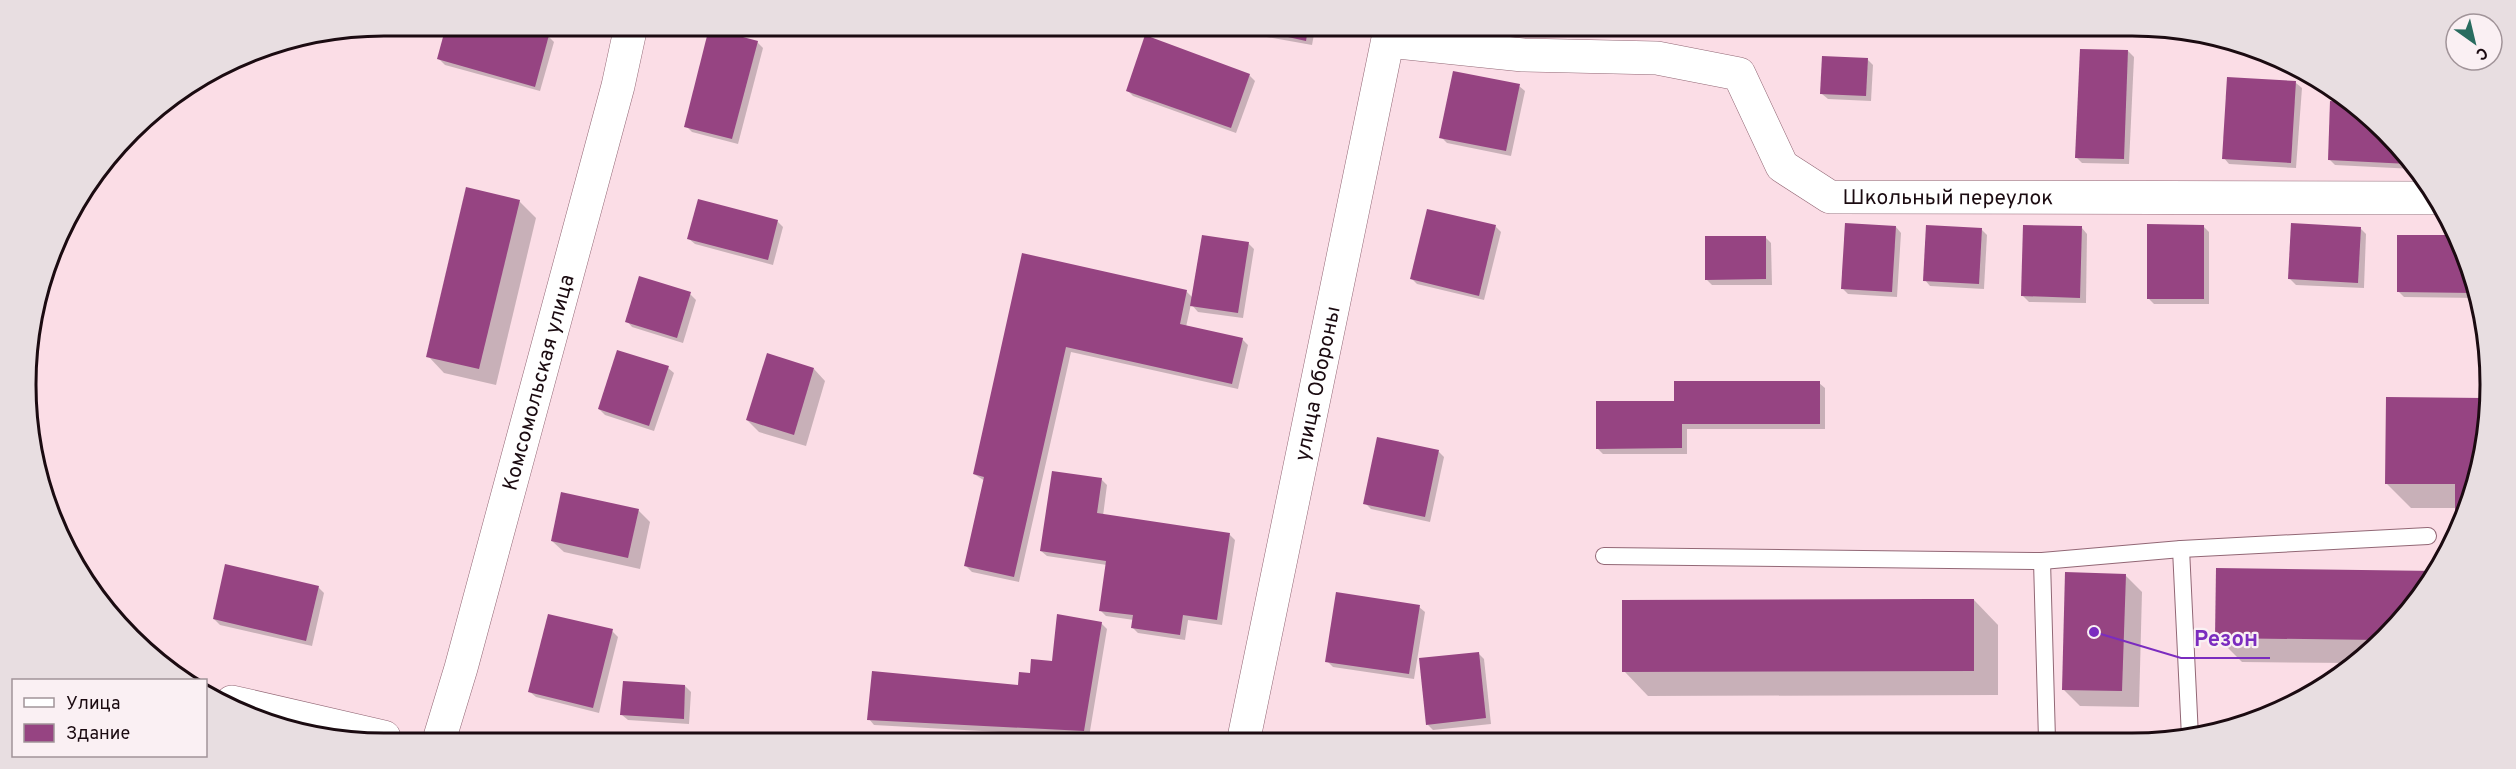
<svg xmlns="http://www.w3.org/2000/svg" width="2516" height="769" viewBox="0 0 2516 769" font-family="Overpass,sans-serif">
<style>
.shadow{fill:#0003}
.building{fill:#964482}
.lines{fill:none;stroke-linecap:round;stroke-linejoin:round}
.lane-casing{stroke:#926775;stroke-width:18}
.street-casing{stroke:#926775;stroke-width:34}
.primary-casing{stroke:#926775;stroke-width:34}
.lane{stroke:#fff;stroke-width:16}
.street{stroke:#fff;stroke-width:33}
.primary{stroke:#fff;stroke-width:33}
.labels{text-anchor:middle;stroke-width:4.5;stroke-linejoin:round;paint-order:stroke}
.street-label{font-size:21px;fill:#1b0b11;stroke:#faf0f3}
.rim{fill:none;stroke:#1b0b11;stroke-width:3}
.leader{fill:none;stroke:#7b2cbf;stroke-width:2}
.callout-dot{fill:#7b2cbf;stroke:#faf0f3;stroke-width:2}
.callout-label{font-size:22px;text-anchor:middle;font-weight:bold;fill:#7b2cbf;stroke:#faf0f3;stroke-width:4.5;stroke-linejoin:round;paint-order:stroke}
</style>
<rect width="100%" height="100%" fill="#fbdde6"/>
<g class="shadow">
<path d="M448,26H511L548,36L554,42L540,91L445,65L439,59Z"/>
<path d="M1255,29H1315L1312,45L1261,36Z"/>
<path d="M1532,30H1554V33Z"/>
<path d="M757,42L763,48L738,144L692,132L686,126Z"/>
<path d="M2128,51L2134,57L2129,164L2082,163L2076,157Z"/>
<path d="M1867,59L1873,65L1871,101L1828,99L1822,94Z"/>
<path d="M1249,75L1255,81L1236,133L1133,96L1127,90Z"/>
<path d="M2296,83L2302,88L2296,168L2229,164L2224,158Z"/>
<path d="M1519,86L1525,91L1511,156L1447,143L1441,137Z"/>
<path d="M2332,102L2348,103L2414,169L2335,165L2329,159Z"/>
<path d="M519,201L536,218L496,385L444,373L428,356Z"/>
<path d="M777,221L783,227L773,265L695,244L689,239Z"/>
<path d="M1495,226L1501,232L1484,300L1417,284L1411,278Z"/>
<path d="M2203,226L2209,232V304H2154L2149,299Z"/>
<path d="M1896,227L1901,233L1897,297L1848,294L1842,288Z"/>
<path d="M2082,228L2087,234L2086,303L2029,302L2023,296Z"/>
<path d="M2360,228L2366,234L2364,288L2296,285L2290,279Z"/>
<path d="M1981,229L1987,235L1984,289L1930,286L1925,280Z"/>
<path d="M1765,237L1771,243L1772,285H1712L1706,279Z"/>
<path d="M2451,237L2477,298L2404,297L2398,291Z"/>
<path d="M1248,243L1254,249L1243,318L1198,312L1191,304L1186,327L1242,339L1248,345L1238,389L1071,352L1019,582L972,572L966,566L985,481L974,474L1023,255L1186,291L1193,298Z"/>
<path d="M690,294L696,300L683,343L632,327L627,321Z"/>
<path d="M668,368L674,373L654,431L605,415L599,409Z"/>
<path d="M814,369L825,381L806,446L759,432L747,420Z"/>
<path d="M1819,383L1825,388V429H1687V454H1603L1597,448L1676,402Z"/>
<path d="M1438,451L1444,457L1430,522L1371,509L1365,503Z"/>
<path d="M2484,455L2457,527V508H2411L2386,483Z"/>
<path d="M1101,479L1107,485L1103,516L1229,534L1235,540L1222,625L1188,620L1185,640L1138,633L1132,627L1134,620L1106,616L1100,610L1107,565L1047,556L1041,551Z"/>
<path d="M638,510L650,522L640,569L564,552L552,541Z"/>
<path d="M2436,572L2368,654L2355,663L2242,662L2217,637Z"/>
<path d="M2125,575L2142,592L2139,707L2080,706L2063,689Z"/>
<path d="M318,587L324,593L312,646L220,625L214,619Z"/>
<path d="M1974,600L1998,625V695L1648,696L1624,671Z"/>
<path d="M1419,607L1425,612L1414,679L1333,667L1327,661Z"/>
<path d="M1101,623L1107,629L1089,737L874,725L869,719L1019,687L1031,675L1053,663Z"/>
<path d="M612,631L618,637L599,713L536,697L530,692Z"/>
<path d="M1478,653L1484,659L1491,724L1433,730L1428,725Z"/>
<path d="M685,686L691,692L689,724L628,720L622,715Z"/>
</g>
<g class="building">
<path d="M446,26H516L549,35L535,87L437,59Z"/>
<path d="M709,28L758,41L732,139L684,127Z"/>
<path d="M1252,29H1308L1306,41Z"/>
<path d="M1145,35L1250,74L1231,128L1126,91Z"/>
<path d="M2080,49L2128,50L2124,159L2075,158Z"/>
<path d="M1822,56L1868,58L1866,96L1820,94Z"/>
<path d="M1453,71L1520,84L1506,151L1439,138Z"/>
<path d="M2227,77L2296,81L2291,163L2222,159Z"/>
<path d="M2330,101L2347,102L2409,164L2328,160Z"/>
<path d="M466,187L520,200L479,369L426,357Z"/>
<path d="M698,199L778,220L768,260L687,239Z"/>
<path d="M1427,209L1496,225L1479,296L1410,279Z"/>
<path d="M1845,223L1896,226L1892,292L1841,289Z"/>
<path d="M2291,223L2361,227L2358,283L2288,279Z"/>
<path d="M2147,224L2204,225V299H2147Z"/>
<path d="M1926,225L1982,228L1979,284L1923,281Z"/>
<path d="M2023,225L2082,226L2080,298L2021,296Z"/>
<path d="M1202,235L1249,242L1238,313L1190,306Z"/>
<path d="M2397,235H2451L2474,293L2397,292Z"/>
<path d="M1705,236H1766V279L1705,280Z"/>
<path d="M1022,253L1187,290L1180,324L1243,338L1232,384L1066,347L1014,577L964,566L984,477L973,474Z"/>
<path d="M639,276L691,292L677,338L625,322Z"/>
<path d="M617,350L669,366L649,426L598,409Z"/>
<path d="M767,353L814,368L794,435L746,420Z"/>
<path d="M1674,381H1820V424H1682V448L1596,449V401H1674Z"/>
<path d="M2386,397L2484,398V455L2455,530V484H2385Z"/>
<path d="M1377,437L1439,450L1425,517L1363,504Z"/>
<path d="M1052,471L1102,478L1097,513L1230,533L1217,620L1183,615L1180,635L1131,628L1133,615L1099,611L1106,561L1040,551Z"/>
<path d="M561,492L639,509L628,558L551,541Z"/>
<path d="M225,564L319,586L306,641L213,619Z"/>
<path d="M2216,568L2437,571L2380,640L2215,638Z"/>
<path d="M2065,572L2126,574L2122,691L2062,690Z"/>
<path d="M1336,592L1420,605L1409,674L1325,662Z"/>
<path d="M1933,599H1974V671L1622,672V600Z"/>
<path d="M548,614L613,629L593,708L528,692Z"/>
<path d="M1057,614L1102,622L1084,731L867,720L872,671L1018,685L1019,672L1030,673L1031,659L1052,661Z"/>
<path d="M1479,652L1486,718L1426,725L1419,658Z"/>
<path d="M623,681L685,685L684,719L620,715Z"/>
</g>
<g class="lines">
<defs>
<g id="lane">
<path d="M2181,549L2190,737"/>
<path d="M1604,556L2042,561L2181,549L2428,536"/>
<path d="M2042,561L2047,740"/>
</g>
<g id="street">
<path id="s1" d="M1388,41L1523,55L1657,58L1739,74L1782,166L1830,197L2435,198"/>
<path d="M232,702L384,737"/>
<path id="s2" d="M1244,738L1390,29"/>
</g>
<g id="primary">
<path id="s3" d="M440,737L461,668L618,86L631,26"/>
</g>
</defs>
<use href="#lane" class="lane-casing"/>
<use href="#street" class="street-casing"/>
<use href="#primary" class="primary-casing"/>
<use href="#lane" class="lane"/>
<use href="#street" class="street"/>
<use href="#primary" class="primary"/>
</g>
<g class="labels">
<g class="street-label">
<text dy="7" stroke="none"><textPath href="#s1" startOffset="630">Школьный переулок</textPath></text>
<text dy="7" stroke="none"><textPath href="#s3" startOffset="368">Комсомольская улица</textPath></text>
<text dy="7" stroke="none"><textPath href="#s2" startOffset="362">улица Обороны</textPath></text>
</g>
</g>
<path d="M0 0H2516V769H0ZM384 36H2132A348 348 0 0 1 2480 384V385A348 348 0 0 1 2132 733H384A348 348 0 0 1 36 385V384A348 348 0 0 1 384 36Z" fill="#e8dee1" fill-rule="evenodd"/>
<path class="rim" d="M384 36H2132A348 348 0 0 1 2480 384V385A348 348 0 0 1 2132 733H384A348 348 0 0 1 36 385V384A348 348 0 0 1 384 36Z"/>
<path class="leader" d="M2094 632L2181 658H2270"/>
<circle class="callout-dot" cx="2094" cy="632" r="6"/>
<g class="callout-label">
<text x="2226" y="646">Резон</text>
</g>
<rect x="12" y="679" width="195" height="78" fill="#faf0f3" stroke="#a19499" stroke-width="1.5"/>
<rect x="24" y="698" width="30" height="9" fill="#ffffff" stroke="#a19499" stroke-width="1.5"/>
<text x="66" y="709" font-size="18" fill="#1b0b11">Улица</text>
<rect x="24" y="724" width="30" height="18" fill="#964482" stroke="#a19499" stroke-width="1.5"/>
<text x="66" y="739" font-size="18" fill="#1b0b11">Здание</text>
<g transform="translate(2474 42) rotate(146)"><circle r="28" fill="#faf0f3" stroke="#a19499" stroke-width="1.5"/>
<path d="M0-4.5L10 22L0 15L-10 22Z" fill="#286c5f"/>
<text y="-9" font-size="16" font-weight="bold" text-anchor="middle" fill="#1b0b11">С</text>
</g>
</svg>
